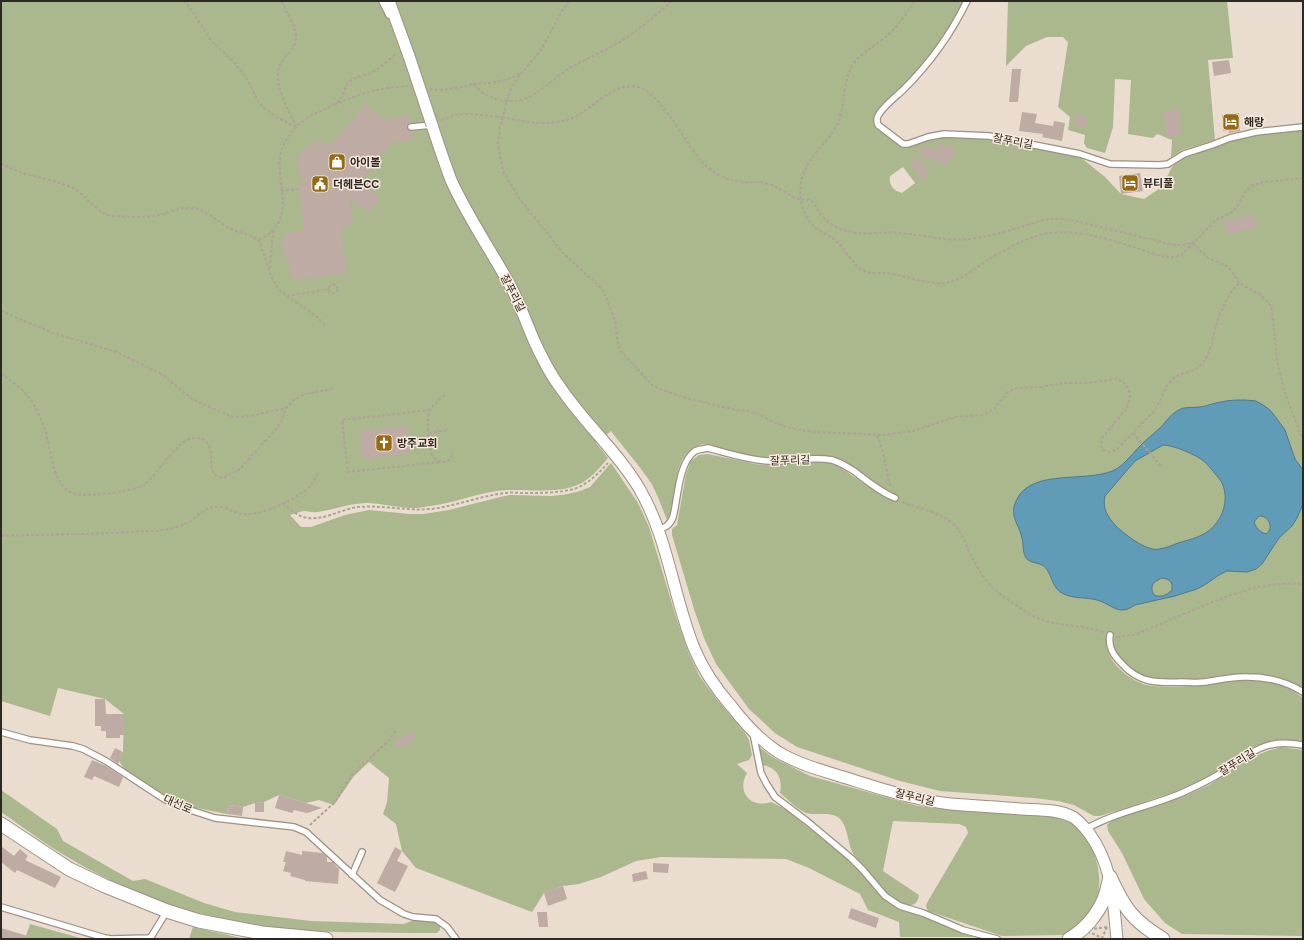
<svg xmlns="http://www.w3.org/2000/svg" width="1304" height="940" viewBox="0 0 1304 940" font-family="Figtree,'Noto Sans KR',sans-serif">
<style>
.green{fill:#abb78d;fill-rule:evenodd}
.water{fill:#609bb8;stroke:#51788b;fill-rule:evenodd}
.building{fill:#bdaba4}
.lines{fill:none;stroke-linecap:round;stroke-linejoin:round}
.service-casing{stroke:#9d9084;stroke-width:8}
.minor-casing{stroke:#9d9084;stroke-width:13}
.tertiary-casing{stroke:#9d9084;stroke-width:15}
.path{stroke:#ada297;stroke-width:2;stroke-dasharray:3 2;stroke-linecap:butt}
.service{stroke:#fff;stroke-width:5.5}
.minor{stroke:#fff;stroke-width:11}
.tertiary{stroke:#fff;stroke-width:13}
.minor-bridge-casing{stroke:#9d9084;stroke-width:13;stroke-linecap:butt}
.minor-bridge{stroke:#fff;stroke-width:11}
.labels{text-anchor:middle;stroke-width:3;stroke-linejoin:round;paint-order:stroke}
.poi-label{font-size:11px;font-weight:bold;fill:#2d2823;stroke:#f8eadc;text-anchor:start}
.street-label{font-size:11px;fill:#2d2823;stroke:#f8eadc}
</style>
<rect width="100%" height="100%" fill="#eaddcf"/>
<g class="green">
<path d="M1,1H965C954,21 942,40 928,58C913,79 894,96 876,114L874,119V124L903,147L912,146L932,138L961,136L994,139L1080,157L1105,177L1121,194L1144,199L1162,187L1172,167L1186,156L1197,153L1230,140L1255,135L1303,130V688L1283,679L1266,676L1248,674H1232L1198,679H1152L1142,676L1130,669L1115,652L1112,645V638L1107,637C1105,648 1109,656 1116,665C1123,673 1132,680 1143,684C1157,689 1197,686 1213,684C1225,683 1237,679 1249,680C1269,681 1288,686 1303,698V741L1273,740L1248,749L1234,758L1224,767L1199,781L1175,792L1100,816H1094L1074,805L1058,801L1034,798L940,791L900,781L797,747L775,733L749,709L716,664L704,638L694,609L672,535V529L677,525L686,474L691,461L699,455L708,454L755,464L775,466L802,462H824L836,465L847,472L872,489L893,500L888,491L836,458L807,455L774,458L750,456L703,444C667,454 681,496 667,520C662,508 658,495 651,483C639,465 624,448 611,431L596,443L608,458C601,466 594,475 585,481C564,495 531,489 508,490C481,491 456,503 430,506C421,508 410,509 400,507C389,506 379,503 367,503C349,503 334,510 317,512C312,513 309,511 305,511C301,511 294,514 290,515L301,527H311L345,515L369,510L409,514H423L449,510L500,497L510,495L552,496L568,494L580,491L590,487L611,463L638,503L649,527L675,614L689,654L700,677L715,697L745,733L749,740L752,755L749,760L737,764L747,773C736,792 751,809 771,802L785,809L851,861L886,901L897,908L928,918L974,937H900L899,922L868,910L860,894L809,868L786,859L661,857L636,861L601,877L579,884L563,886L544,893L532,912L416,868L402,851L396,824L383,814L387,802L389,778L369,762L354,776L334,805L319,800L306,803L279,795L264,802L255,803L243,807L228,805L227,814L186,806L171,800L126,772L119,761L123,752L124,714L105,699L58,688L50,716L1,701ZM903,167L915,183L902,193C892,190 889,185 890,176Z"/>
<path d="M1008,1H1227L1233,58L1208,60L1215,140L1182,150L1171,157L1172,140L1157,134L1153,138L1128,134L1131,80L1115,79L1113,127L1105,153L1087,148L1084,143L1085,135L1068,130L1070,117L1058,107L1068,42L1063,37H1047L1026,46L1006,66Z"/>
<path d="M759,747L772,757L810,776L918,806L951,810L1058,817C1064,819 1070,821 1075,825C1099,846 1107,887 1091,915C1088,919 1075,930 1070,933C1068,934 1064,934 1062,935L1002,936L928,911L926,906L928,901L968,833L966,827L959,824L893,821L883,871L919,895C918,902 915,906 908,905C900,904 892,899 886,894C881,889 876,881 871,875C864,867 855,859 851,849C848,840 846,823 839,818C830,811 817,816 806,813C796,809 788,799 780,793C783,778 777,768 763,765Z"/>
<path d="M1281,747L1303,750V936L1182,934L1165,923L1144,899L1122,853L1108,831L1107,825L1111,821L1182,797L1209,785L1251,758L1267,751Z"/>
<path d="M1,790L57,829L63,841L133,881L145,879L204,903L235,912L311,921L404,924C415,919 430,918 440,925V930L437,933C371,932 303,935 238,922C171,910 102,881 45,843C30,833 16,822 1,812Z"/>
<path d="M30,924L84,939H25Z"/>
<path d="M193,927L245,939H189Z"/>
</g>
<path class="water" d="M1245,400L1256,401L1263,405L1270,410L1277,419L1285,430L1295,459L1303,470V504L1297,518L1292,526L1279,538L1262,564L1256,569L1247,572L1227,571L1219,575L1206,584L1197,589L1175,596L1135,605C1118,617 1112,604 1097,600C1086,597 1074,599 1064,594C1053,590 1052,576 1046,568C1041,562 1032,564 1027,559C1022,554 1024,544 1022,538C1019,524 1009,517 1016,501C1031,466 1092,485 1118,468C1128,461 1135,450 1144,442C1149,437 1155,433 1160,428C1165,423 1170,415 1177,411C1184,406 1192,408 1200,407C1207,406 1214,403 1221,402C1229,400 1237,400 1245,400ZM1163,445C1173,445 1197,455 1205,462C1208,465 1210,468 1213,471C1216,475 1220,479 1222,483C1230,500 1222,522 1207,532C1198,538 1188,540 1178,543C1170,546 1158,552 1149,548C1139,545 1123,533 1116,526C1108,517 1102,509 1105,496L1135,461ZM1259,516C1268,515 1275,528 1266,534C1260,532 1256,528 1254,522ZM1162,578C1170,579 1173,582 1172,590C1167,595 1161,598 1154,595C1149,586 1153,582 1162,578Z"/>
<g class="building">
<path d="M1229,60L1231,73L1214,76L1212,62Z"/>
<path d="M1012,69H1021L1018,102H1009Z"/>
<path d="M366,104L384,119L410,116L411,123L407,125V128L409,131H412L413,140L391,143L369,170L370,171L360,182L381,199L369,213L350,198L353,226L341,227L347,273L294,280V276L291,277L289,262L282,253L281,241L287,233L305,230L299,188V184L303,181L298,170V158L305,147L310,144L316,142H323L330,145Z"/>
<path d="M1178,109L1182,135L1167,138L1162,112Z"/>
<path d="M1022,112L1037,114L1035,123L1053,126L1054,121L1065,123L1062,141L1042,137L1043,134L1019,131Z"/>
<path d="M1239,113L1240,131L1229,133L1228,130L1223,131L1222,115Z"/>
<path d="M1076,114L1088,116L1085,128L1073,125Z"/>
<path d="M939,143L955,149L948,166L919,155L923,145L937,150Z"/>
<path d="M918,158L929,175L921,180L910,163Z"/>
<path d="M1140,173L1143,191L1121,194L1119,176Z"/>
<path d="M1254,214L1257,228L1226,235L1223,221Z"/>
<path d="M407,426L410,454L362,459L359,431Z"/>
<path d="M95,699H105L106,714H124V735H120V738H106V731H101V726H95Z"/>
<path d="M414,732L417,739L397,748L394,740Z"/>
<path d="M115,748L123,752L118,764L110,758Z"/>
<path d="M92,760L106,766L123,777L119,787L94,776L92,780L84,777Z"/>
<path d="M279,795L296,800L322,808L307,813L294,810L292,813L275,808Z"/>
<path d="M264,802V812H255V803Z"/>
<path d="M228,805L243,807L242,816L227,814Z"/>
<path d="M1,846L14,856L20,849L28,856L25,860L61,877L55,888L17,870L15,873L1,862Z"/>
<path d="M395,847L402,851L397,861L408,866L395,892L377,883Z"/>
<path d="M286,851L302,855V851L323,853L327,857V862H333L336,866V867L339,868L338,884L305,881V880L290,876L291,873L283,871L286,862H283Z"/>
<path d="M653,863L669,864L668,873L653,872Z"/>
<path d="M646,871L648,879L633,882L632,874Z"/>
<path d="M563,886L567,899L548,906L544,893Z"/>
<path d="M851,908L879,918L876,928L848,918Z"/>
<path d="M537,912H547L548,927H539Z"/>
<path d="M1,928L31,937V939H1Z"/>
</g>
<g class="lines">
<defs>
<g id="service">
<path d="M382,1L389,15"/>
<path d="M967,1C951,34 930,63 904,89C897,96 882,107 878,116C876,119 877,121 878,125L903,144H908L928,137L944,134L989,136L1080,154L1110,164L1160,165L1168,164L1184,154L1212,145L1230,138L1256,132L1303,127"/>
<path d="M411,127L432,125"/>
<path d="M658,530C666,527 670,525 673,517C678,499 678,463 695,451C699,449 703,449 708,448C727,453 747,460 768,461C789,462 811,456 832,460C840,462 847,467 854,471C867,481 880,492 895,498"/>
<path d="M1110,635C1108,647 1113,655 1122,664C1139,683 1157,683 1181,682C1189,682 1197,683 1205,682C1220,680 1233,676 1248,677C1267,677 1287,682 1303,692"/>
<path d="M1,732L30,740L73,746L83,749L106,761L164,799L187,809L215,818L286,826L294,827L306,832L380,900L404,914L413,917L436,919L447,927L456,939"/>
<path d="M753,733L761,773L766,783L775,797L808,822L851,858L863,870L885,896L900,906L923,913L949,924L963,930L997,939"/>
<path d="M1086,829C1117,811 1154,806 1186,791C1199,785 1212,779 1224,771C1238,762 1250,751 1266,746C1278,742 1291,743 1303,745"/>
<path d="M352,875L362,852"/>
<path d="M1,907L105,938L111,939L148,938L151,937L167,911"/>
</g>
<g id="minor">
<path d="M389,1L409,56"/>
<path d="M432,125C438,143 444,162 451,180C467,216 492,252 511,287C523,310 530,335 542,357C547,367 553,378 560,387C584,423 617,451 639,488C668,537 673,596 694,648C703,670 717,690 732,707C745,724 760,740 778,752C798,764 821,770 843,777C879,788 914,800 951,804C974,806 998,807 1021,809C1038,810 1058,809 1073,817C1079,821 1085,828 1089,833C1113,866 1113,900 1117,939"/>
</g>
<g id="tertiary">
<path d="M1,824L69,869L105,886L167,911L199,921L262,933L326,939"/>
<path d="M1110,877C1125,909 1132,920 1163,939"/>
<path d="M1069,939C1084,930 1097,915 1104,899C1107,892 1108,884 1110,877"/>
</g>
</defs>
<use href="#service" class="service-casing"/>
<use href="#minor" class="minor-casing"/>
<use href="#tertiary" class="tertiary-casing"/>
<g class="path">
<path d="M183,1L188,5L212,42L230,58L246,77L259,103L267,110L276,117L296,127"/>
<path d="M282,1C286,14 296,24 296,37C296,49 286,54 281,63C270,79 289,111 296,126"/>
<path d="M569,1L562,11L541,50L516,80L509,94L500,127L498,143L500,157L503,171L519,198L563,253L602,289L606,297L615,320L618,345L621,351L652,385L660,389L686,398L736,410L747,411L756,413L773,422L792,429L817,432L883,435L913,431L943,421L956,417L983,415L994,409L1008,392L1017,388L1041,387L1064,383H1087L1117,379L1126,384L1130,393V398L1127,408L1102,438L1101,446L1103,450L1109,452L1116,450C1126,440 1135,431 1144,421C1148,417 1153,413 1156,408C1163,398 1164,387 1173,379C1185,369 1195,376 1206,358C1212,348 1213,334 1217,323C1221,309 1229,293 1239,283"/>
<path d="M915,1C907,12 899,25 889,34C878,44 863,51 854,63C842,80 846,104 838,123C827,146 806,155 801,183C800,192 800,201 803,209C811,233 829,231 842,247C848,254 855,266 864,271C871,274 879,273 886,273C904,275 929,285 944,283C963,281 979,264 996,255C1008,249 1020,241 1034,237C1073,223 1123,244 1160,256C1169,258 1175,258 1182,254L1216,220L1232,212L1237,207L1246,191L1253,185L1264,182L1303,178"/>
<path d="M473,84C493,83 505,82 522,72"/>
<path d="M430,89C445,92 459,87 473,84C484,97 503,104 520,100C538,96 553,79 568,69C583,60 599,54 614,45C636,33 654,17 672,1"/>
<path d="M334,105C358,94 382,87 408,86"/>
<path d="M502,117C525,122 550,127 572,118C594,109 611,82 638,87C662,93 687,148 705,165C715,174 728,181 742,182C749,183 757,181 764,183C776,185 787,194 798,199C802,201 808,198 812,201C815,203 817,210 820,213C825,221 835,227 844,230C862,237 881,231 899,233C926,235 949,243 977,238C994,235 1011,230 1027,225C1036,223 1044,219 1052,219C1068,218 1085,223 1100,227C1123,233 1146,238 1169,244L1178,245L1193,243L1208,258L1225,265L1230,269L1239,283L1259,294L1267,301L1271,306L1273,318L1277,360L1284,390L1303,441"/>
<path d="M441,120L459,114H471L501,117"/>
<path d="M1,163C22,177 50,177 73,188C88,196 95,213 112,216C127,217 143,218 158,215C169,213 179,207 191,208C206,208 218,223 231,229C240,233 250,234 259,240L271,276L279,290L316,316L325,325"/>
<path d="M281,191L297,189"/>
<path d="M259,240C264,237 270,234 274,229C295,205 270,171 284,144C290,132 300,122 311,116C319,111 328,109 336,103C345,97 343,88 350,81C356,76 366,76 373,72C381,67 389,60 396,53"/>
<path d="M270,268L273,231"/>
<circle cx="333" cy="289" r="4.5"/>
<path d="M287,296L329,289"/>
<path d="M1,311L53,333L117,352L163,375L192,399L230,416C248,420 267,410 285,409"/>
<path d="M1,374C12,381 26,391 33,403C38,411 42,421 45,430C51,448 52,488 75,494C87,497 132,492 144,485C158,476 184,424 205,441C216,449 207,465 215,475L222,478L225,477L240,469L277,428L283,418L285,409L294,400L305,394L332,389"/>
<path d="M445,395C440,399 433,404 430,410C426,418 428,450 433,456C439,465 452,464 452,452"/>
<path d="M430,410L342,420L348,472L441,462"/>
<path d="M429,433L449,430"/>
<path d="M1133,433L1161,466"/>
<path d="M877,435L882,448L890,486"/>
<path d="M902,502C917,508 940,512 952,523C960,529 964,540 968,549C975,563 981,576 992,587C1004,598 1034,619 1049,622C1067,626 1085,626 1103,632"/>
<path d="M283,503C290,509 298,517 308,518C325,520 342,509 358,507C383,505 406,511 431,509C456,506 480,496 505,493C511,492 517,493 523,493C540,493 558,493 574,489C588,484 598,474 608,463"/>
<path d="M1,536C44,534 86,535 129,532C142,531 155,532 168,529C175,528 184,525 191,521C198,516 204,508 214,507C225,505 232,513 243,514C261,516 298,499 311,485C314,481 316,476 319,472"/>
<path d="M1117,637L1134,635L1144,631C1162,623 1180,616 1198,608C1232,594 1265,581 1303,584"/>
<path d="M310,825L335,802L351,776L388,741L396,731"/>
<path d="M1107,927L1102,938L1085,930Z"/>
</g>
<use href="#service" class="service"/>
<use href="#minor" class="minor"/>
<use href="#tertiary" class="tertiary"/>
<defs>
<path id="minor-bridge" d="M409,56L432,125"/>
</defs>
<use href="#minor-bridge" class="minor-bridge-casing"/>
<use href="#minor-bridge" class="minor-bridge"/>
</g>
<defs>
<symbol id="hotel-square" viewBox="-11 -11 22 22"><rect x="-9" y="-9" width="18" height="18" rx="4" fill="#946a14" stroke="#f8eadc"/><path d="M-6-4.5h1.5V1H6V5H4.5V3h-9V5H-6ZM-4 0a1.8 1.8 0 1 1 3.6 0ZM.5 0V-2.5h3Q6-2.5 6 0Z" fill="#fff"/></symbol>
<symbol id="shop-square" viewBox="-11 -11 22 22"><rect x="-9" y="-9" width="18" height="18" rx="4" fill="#946a14" stroke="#f8eadc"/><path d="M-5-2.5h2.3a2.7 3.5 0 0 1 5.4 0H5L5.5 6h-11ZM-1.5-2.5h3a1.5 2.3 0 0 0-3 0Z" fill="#fff"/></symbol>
<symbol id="civic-square" viewBox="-11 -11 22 22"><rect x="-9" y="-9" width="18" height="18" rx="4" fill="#946a14" stroke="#f8eadc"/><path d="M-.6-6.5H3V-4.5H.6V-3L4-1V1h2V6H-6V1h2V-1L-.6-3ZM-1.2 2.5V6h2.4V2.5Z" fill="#fff"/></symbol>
<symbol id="church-square" viewBox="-11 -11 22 22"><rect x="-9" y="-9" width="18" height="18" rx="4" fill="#946a14" stroke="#f8eadc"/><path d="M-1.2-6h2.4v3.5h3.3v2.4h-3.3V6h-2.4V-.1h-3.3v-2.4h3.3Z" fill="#fff"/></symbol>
</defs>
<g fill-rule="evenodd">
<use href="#hotel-square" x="1221" y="112" width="20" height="20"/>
<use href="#shop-square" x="327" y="152" width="20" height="20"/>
<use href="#hotel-square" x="1120" y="173" width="20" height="20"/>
<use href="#civic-square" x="310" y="174" width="20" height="20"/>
<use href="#church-square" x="374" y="433" width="20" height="20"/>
</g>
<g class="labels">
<g class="poi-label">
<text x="1244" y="126">해랑</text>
<text x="350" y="166">아이볼</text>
<text x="1143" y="187">뷰티풀</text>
<text x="333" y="188">더헤븐CC</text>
<text x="397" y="447">방주교회</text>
</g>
<g class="street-label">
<text transform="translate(1013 141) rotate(11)" y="4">잘푸리길</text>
<text transform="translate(513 293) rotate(63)" y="4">잘푸리길</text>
<text transform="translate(790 460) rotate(-2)" y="4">잘푸리길</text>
<text transform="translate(1237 762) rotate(-32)" y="4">잘푸리길</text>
<text transform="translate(915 797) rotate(13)" y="4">잘푸리길</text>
<text transform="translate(178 804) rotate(24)" y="4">대선로</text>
</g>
</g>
<rect width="1304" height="940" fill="none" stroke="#2d2823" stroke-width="4"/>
</svg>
